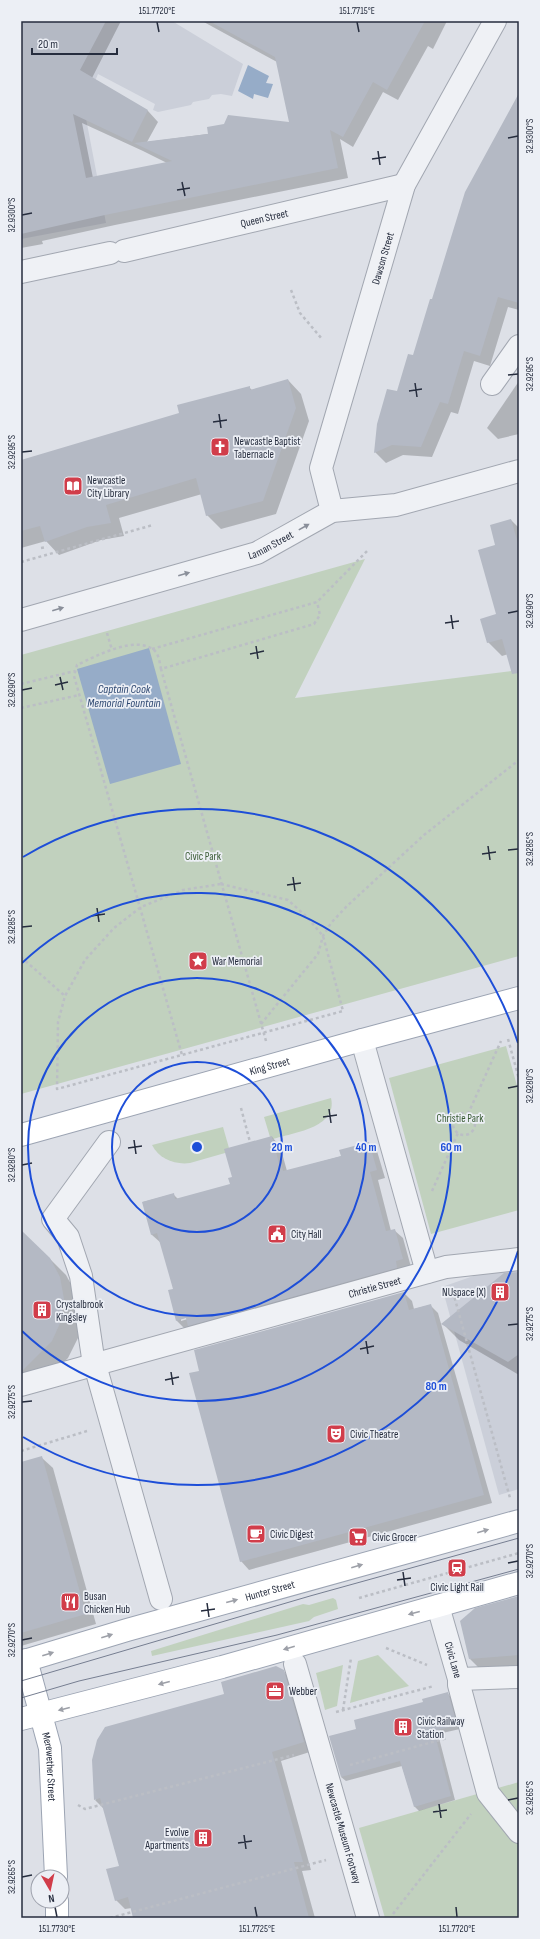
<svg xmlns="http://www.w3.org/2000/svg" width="540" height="1939" viewBox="0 0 540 1939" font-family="'Sofia Sans Condensed',sans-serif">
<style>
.built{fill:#cbcfd9}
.green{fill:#c1d1be}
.water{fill:#96acc8}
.shadow{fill:#0003;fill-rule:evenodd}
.building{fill:#b4b9c4}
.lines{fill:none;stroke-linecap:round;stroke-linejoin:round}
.minor-casing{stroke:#a2a7b1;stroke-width:24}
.major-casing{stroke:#9ca4b3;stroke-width:24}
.path{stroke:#bbbec5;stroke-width:2.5;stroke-dasharray:3 3;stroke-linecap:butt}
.minor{stroke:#eff1f5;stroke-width:22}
.major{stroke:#fff;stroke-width:22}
.tram{stroke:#767e91;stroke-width:1}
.oneway{fill:#8a8f9a}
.oneway2{fill:#9da0a8}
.ticks{fill:none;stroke:#262d3e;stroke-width:1.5}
.ring{fill:none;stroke:#1d4ed8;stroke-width:2}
.labels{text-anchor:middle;stroke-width:3.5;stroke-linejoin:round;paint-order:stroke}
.street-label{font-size:11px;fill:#262d3e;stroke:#eceff5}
.poi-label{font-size:11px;fill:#262d3e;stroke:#eceff5;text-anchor:start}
.park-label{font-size:11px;fill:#385a33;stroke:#eceff5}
.water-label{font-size:12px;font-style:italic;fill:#2f4972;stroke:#eceff5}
.centre{fill:#1d4ed8;stroke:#eceff5;stroke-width:2}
.ring-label{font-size:12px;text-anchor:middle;font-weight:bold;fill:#1d4ed8;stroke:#eceff5;stroke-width:3.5;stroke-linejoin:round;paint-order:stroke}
.neatline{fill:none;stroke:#262d3e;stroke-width:1.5}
.ticks-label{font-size:10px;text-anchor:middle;fill:#262d3e}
</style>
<rect width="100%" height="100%" fill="#dde0e7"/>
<g class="built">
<path d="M21,21H172L243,64L232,96L221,94L212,95L209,99L193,102L191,105L158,112L153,110L155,104L98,74L84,108L106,223L21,239Z"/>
<path d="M519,1260V1489L499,1495L442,1287Z"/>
</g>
<g class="green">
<path d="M365,559L295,698L519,670V956L21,1094V655Z"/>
<path d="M506,1046L519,1093V1210L431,1234L389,1078Z"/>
<path d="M331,1098C338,1128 292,1133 273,1139L270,1137L264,1117Z"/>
<path d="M223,1127L229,1148L225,1153L190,1163C175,1165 159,1159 152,1145Z"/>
<path d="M333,1598L336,1600L338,1609L314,1617L309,1621L152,1656L151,1651L303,1604L309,1605Z"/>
<path d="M378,1655L409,1686L350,1703L358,1661Z"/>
<path d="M343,1665L337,1706L325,1710L316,1673Z"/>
<path d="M519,1782V1918H385L359,1828Z"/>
</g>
<g class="water">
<path d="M248,65L269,76L266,83L273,84L268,98L254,94L253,99L238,91Z"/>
<path d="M149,648L181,764L110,784L77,669Z"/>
</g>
<g class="shadow">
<path d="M21,21H121L92,78L148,111L158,122L147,142L290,123L277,62L202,21H447L433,49L428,46L398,100L383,92L353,147L340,139L348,178L115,225L42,241L43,244L21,248ZM82,123L143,151L167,163L93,178Z"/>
<path d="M519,94V310L508,307L490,366L474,361L458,414L451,412L432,457L403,455L386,463L375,452L397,393L414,356L433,301Z"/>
<path d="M288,380L301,394L309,421L276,514L221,529L207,515L202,494L119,518L124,536L101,540L59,555L46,541L21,548V462L181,414L249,387L252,390Z"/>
<path d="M519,381V434L498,439L487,428Z"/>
<path d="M511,520L519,528V661L512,653L502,656L488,642L497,615L496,546Z"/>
<path d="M272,1137L280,1146L287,1171L342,1156L369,1143L377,1151L385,1178L378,1180L391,1231L394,1230L403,1238L411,1267L185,1329L177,1321L174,1289L161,1243L152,1235L143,1202L173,1194L178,1199L231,1185L233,1177ZM190,1316L191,1318L181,1321V1319Z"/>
<path d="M21,1237L49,1258L66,1275L77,1295L80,1316L78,1338L68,1358L53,1373L21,1386Z"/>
<path d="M519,1273V1375L459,1340L443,1324Z"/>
<path d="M404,1293L412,1301L414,1309L430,1305L438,1313L492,1503L249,1570L241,1561L200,1371Z"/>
<path d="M42,1458L53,1468L96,1624L21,1646V1463Z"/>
<path d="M519,1597V1671L484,1673L470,1659Z"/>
<path d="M283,1671L293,1681L313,1751L281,1761L311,1870L302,1871L315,1918H134L132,1908L125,1909L116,1900L120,1867L104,1809L95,1800L226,1694Z"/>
<path d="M448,1694L452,1698L460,1729L438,1734L455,1800L419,1811L415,1807L402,1766L346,1781L341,1777L424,1703Z"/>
</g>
<g class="building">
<path d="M21,21H106L80,70L148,110L132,142L73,114L86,178L172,161L134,143L208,134L207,127L224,124L228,115L289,122L275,57L209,21H425L387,90L373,82L343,137L330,130L338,168L105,215L21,234Z"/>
<path d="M519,93V303L498,297L480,356L464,351L448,404L440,402L421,447L392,445L374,453L377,424L387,389L397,391L408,354L413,355L430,299H432L465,192Z"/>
<path d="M288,379L296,408L263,501L206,516L196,478L106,505L111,523L87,527L45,542L40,526L21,531V460L179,413L177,405L250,386V390Z"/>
<path d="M511,519L519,547V673L512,674L502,639L487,643L480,619L496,614L478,550L495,545L490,525Z"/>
<path d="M272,1136L279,1164L281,1163L283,1171L341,1156L339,1150L369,1142L377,1170L370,1172L386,1231L395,1229L403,1259L396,1261L397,1268L188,1326L186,1318L176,1321L168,1290L173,1289L157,1233L151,1235L142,1202L174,1193L175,1199L230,1184L228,1178L232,1177L224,1149Z"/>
<path d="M21,1230L50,1258L60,1277L64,1299L61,1321L52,1341L21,1372Z"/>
<path d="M519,1272V1354L508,1362L441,1324L504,1273Z"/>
<path d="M404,1292L409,1310L431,1304L484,1495L240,1562L189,1373L199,1371L194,1350Z"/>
<path d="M42,1456L86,1614L21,1633V1462Z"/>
<path d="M519,1596V1655L469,1659L460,1621L475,1608Z"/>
<path d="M276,1666L284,1670L304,1742L272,1752L303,1862H294L309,1918H133L128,1897L115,1901L106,1869L119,1866L100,1798L94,1800L92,1760L97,1740L105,1727L224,1694L221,1682Z"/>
<path d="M448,1692L457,1725L434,1731L451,1796L414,1807L400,1761L341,1777L329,1736L356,1729L354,1720L423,1702L422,1699Z"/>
</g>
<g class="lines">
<defs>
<g id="minor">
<path id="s1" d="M124,251L404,185"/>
<path d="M21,272L110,253"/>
<path d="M492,384L519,346"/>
<path id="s2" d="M332,511L321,468L404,185L495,21"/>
<path id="s3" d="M21,620L257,553L332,511L396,505L519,471"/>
<path d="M362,1040L427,1272"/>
<path d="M109,1142L53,1219L68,1237L81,1276L93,1358L161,1599"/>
<path id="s4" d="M21,1385L446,1267L519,1259"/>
<path id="s5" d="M438,1606L459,1679L519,1677"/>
<path id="s6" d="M295,1664L368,1918"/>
<path d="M459,1679V1685L488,1793L519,1832"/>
</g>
<g id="major">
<path id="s7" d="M21,1135L362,1040L519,998"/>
<path id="s8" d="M26,1660L50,1748L56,1877"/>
<path id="s9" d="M21,1662L127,1630L519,1521"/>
<path d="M21,1719L222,1667L519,1583"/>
<path d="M57,1901V1918"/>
</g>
</defs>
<use href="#minor" class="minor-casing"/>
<use href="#major" class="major-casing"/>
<g class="path">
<path d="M291,290L300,313L322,339"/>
<path d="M41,548L47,547"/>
<path d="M21,562L153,525"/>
<path d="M107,633L112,650"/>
<path d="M152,649L317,602L369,549"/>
<path d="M161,669C160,664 159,655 155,651C137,634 96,656 77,665L74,676L182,1055"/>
<path d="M21,684L75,671"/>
<path d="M21,708L79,695"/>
<path d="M221,884L288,900L307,917L323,936L343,1011L57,1089L58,1022L65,996L85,960L114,928L141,907L183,890Z"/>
<path d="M21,957L65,996"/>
<path d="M261,1024L318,954L323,936L331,923L347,906L424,835L519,760"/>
<path d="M508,1039L519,1079"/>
<path d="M266,1041L161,669L314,624L320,615L317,602"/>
<path d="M241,1108L250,1142"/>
<circle cx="464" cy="1124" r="11"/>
<path d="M468,1114L501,1041"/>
<path d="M432,1191L458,1133"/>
<path d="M453,1292L510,1498"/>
<path d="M21,1451L87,1431"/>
<path d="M359,1598L519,1553"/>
<path d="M386,1648L427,1665"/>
<path d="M343,1710L351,1658"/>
<path d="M336,1712L434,1686"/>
<path d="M350,1765L447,1738"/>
<path d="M78,1805L85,1809L294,1755"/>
<path d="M393,1914L471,1814"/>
<path d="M110,1918L326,1860"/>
</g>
<use href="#minor" class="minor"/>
<use href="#major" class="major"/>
<g class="tram">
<path d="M21,1681L310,1596L519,1538"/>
<path d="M21,1698L79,1681L277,1635L519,1569"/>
</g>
</g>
<defs><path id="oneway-solid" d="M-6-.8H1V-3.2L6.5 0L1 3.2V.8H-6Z"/></defs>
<g class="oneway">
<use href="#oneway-solid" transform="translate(304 527) rotate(-29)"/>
<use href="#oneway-solid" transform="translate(184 574) rotate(-16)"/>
<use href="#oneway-solid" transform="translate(58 609) rotate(-16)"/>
</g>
<g class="oneway2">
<use href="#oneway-solid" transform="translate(483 1531) rotate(-16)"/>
<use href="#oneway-solid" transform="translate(357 1566) rotate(-16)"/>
<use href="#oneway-solid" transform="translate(232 1601) rotate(-15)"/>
<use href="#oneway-solid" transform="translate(414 1613) rotate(165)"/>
<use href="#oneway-solid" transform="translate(107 1636) rotate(-17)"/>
<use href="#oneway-solid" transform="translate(289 1648) rotate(164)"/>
<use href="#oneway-solid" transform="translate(48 1654) rotate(-17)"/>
<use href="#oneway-solid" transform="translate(164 1683) rotate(165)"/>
<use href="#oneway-solid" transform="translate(64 1709) rotate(166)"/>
</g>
<path class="ticks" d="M157,22L159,32M357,22L359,32M508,138L518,136M378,151L380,165M372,159L386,157M182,182L185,196M177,190L190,188M22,215L32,213M508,375L518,374M415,383L417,397M409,391L422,389M219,414L221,428M213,422L227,420M22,452L32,451M508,613L518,611M451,615L453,629M445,623L459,621M256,646L258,659M250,654L264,651M60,677L63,690M55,685L68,682M22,690L32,688M488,846L490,860M508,850L518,849M482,854L496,852M293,877L295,891M287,885L301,883M97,908L99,922M91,916L105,914M22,927L32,926M508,1088L518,1086M329,1109L331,1123M323,1117L337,1115M134,1140L136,1154M128,1148L142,1146M22,1165L32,1163M508,1325L518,1324M366,1341L368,1354M360,1349L374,1346M171,1372L173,1385M165,1380L179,1377M22,1402L32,1401M508,1563L518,1561M403,1572L405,1586M397,1580L411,1578M207,1603L209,1617M201,1611L215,1609M22,1640L32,1638M508,1800L518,1798M439,1804L441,1818M433,1812L447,1810M244,1835L246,1849M238,1843L252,1841M22,1877L32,1875M55,1907L57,1917M255,1907L257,1917M456,1907L457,1917"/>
<g class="ring">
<circle cx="197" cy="1147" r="85"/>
<circle cx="197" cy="1147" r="169"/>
<path d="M22 963A254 254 0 1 1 22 1331"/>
<path d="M518 1251A338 338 0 0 1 23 1437M23 857A338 338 0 0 1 518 1043"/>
</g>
<defs>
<symbol id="church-square" viewBox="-11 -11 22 22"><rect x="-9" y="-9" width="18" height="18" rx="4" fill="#d13d4a" stroke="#eceff5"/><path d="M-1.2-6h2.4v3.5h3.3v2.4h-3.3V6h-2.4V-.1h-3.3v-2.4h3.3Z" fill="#fff"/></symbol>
<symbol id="library-square" viewBox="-11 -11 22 22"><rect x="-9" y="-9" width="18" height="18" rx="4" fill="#d13d4a" stroke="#eceff5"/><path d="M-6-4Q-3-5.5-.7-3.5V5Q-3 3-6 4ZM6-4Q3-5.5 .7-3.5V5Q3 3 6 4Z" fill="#fff"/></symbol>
<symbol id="sight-square" viewBox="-11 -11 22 22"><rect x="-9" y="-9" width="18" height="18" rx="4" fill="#d13d4a" stroke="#eceff5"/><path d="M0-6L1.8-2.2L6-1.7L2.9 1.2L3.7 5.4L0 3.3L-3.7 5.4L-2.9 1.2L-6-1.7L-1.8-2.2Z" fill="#fff"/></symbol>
<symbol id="civic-square" viewBox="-11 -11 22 22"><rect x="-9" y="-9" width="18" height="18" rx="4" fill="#d13d4a" stroke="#eceff5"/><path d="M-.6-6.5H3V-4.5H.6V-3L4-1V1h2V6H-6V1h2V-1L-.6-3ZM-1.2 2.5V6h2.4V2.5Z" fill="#fff"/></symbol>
<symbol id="building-square" viewBox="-11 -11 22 22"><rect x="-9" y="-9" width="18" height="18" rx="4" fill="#d13d4a" stroke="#eceff5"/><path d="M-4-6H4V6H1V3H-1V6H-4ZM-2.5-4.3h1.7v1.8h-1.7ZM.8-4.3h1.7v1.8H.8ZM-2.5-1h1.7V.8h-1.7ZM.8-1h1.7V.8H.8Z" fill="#fff"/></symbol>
<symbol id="theatre-square" viewBox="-11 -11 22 22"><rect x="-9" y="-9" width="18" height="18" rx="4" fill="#d13d4a" stroke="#eceff5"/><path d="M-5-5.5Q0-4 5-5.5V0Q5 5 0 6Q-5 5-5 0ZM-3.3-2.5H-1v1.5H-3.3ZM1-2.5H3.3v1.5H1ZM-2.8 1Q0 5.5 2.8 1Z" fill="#fff"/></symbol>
<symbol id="cafe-square" viewBox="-11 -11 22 22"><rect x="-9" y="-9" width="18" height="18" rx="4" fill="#d13d4a" stroke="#eceff5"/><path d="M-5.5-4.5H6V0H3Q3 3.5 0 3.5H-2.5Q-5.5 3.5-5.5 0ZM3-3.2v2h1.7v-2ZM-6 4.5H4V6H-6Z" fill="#fff"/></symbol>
<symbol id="supermarket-square" viewBox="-11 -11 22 22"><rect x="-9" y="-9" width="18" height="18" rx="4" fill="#d13d4a" stroke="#eceff5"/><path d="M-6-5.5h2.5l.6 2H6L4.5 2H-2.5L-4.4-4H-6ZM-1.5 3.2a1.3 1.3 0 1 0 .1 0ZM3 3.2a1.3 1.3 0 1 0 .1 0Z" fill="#fff"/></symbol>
<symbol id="station-square" viewBox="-11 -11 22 22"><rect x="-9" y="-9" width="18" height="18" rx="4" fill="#d13d4a" stroke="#eceff5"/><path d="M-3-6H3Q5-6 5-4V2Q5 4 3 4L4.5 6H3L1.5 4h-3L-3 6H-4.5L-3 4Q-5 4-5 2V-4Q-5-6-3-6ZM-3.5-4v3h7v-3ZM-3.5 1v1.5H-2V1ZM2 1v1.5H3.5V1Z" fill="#fff"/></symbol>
<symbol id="restaurant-square" viewBox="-11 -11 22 22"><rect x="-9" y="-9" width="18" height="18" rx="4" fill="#d13d4a" stroke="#eceff5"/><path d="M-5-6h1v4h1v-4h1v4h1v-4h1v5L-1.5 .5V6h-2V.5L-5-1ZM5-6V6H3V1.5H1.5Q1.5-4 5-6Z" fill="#fff"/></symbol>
<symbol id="office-square" viewBox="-11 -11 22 22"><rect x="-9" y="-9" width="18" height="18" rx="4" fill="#d13d4a" stroke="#eceff5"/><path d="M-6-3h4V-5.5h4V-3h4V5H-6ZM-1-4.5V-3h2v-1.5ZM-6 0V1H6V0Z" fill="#fff"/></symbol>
</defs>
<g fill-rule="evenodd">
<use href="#church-square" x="209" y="436" width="22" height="22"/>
<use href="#library-square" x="62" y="475" width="22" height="22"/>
<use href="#sight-square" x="187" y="950" width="22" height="22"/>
<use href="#civic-square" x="266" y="1223" width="22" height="22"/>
<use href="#building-square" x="489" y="1281" width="22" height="22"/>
<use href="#building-square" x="31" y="1299" width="22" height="22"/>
<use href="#theatre-square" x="325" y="1423" width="22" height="22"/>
<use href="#cafe-square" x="245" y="1523" width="22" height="22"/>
<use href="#supermarket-square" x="347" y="1526" width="22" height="22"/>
<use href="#station-square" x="446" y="1557" width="22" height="22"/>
<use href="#restaurant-square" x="59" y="1591" width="22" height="22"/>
<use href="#office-square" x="264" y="1680" width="22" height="22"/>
<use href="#building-square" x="392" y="1716" width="22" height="22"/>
<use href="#building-square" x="192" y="1827" width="22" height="22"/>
</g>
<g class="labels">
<g class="street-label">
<text dy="4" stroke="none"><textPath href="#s1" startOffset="144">Queen Street</textPath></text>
<text dy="4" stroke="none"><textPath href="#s2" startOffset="263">Dawson Street</textPath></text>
<text dy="4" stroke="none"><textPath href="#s3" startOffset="261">Laman Street</textPath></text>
<text dy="4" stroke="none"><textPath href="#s7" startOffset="258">King Street</textPath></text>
<text dy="4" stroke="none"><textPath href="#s4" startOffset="367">Christie Street</textPath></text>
<text dy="4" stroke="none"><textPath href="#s9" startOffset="259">Hunter Street</textPath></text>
<text dy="4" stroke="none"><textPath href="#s5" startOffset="56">Civic Lane</textPath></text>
<text dy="4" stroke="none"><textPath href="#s8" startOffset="110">Merewether Street</textPath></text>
<text dy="4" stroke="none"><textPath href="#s6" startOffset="176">Newcastle Museum Footway</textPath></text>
</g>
<g class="poi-label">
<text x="234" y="445">Newcastle Baptist<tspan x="234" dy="13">Tabernacle</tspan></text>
<text x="87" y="484">Newcastle<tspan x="87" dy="13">City Library</tspan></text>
<text x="212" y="965">War Memorial</text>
<text x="291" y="1238">City Hall</text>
<text x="486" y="1296" text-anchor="end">NUspace (X)</text>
<text x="56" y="1308">Crystalbrook<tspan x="56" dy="13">Kingsley</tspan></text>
<text x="350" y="1438">Civic Theatre</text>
<text x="270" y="1538">Civic Digest</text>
<text x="372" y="1541">Civic Grocer</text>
<text x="457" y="1591" text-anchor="middle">Civic Light Rail</text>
<text x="84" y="1600">Busan<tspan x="84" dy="13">Chicken Hub</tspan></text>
<text x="289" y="1695">Webber</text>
<text x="417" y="1725">Civic Railway<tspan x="417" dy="13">Station</tspan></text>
<text x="189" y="1836" text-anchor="end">Evolve<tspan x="189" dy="13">Apartments</tspan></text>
</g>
<g class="park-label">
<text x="203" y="860">Civic Park</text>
<text x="460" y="1122">Christie Park</text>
</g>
<g class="water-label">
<text x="124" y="693">Captain Cook<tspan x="124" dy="14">Memorial Fountain</tspan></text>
</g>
</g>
<circle cx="197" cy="1147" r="6" class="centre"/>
<g class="ring-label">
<text x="282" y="1151">20 m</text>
<text x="366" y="1151">40 m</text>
<text x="451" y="1151">60 m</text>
<text x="436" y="1390">80 m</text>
</g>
<rect width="540" height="1939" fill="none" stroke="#eceff5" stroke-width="44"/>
<g transform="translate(50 1889) rotate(171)"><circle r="19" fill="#eceff5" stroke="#9da1ac"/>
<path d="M0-3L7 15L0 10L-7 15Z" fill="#d13d4a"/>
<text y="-6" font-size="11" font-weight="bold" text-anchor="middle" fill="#262d3e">N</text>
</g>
<path d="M32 48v6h85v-6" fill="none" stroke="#262d3e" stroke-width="2"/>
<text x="38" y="48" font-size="12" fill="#262d3e" stroke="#eceff5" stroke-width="3" paint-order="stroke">20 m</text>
<rect x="22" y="22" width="496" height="1895" class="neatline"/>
<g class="ticks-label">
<text x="157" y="14">151.7720°E</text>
<text x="357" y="14">151.7715°E</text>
<text transform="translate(529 136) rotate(-90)" y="4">32.9300°S</text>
<text transform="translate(11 215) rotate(-90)" y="4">32.9300°S</text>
<text transform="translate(529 374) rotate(-90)" y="4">32.9295°S</text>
<text transform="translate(11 452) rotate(-90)" y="4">32.9295°S</text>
<text transform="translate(529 611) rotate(-90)" y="4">32.9290°S</text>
<text transform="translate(11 690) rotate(-90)" y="4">32.9290°S</text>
<text transform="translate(529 849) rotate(-90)" y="4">32.9285°S</text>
<text transform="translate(11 927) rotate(-90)" y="4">32.9285°S</text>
<text transform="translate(529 1086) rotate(-90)" y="4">32.9280°S</text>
<text transform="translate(11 1165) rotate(-90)" y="4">32.9280°S</text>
<text transform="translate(529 1324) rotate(-90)" y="4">32.9275°S</text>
<text transform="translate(11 1402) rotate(-90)" y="4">32.9275°S</text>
<text transform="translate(529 1561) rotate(-90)" y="4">32.9270°S</text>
<text transform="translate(11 1640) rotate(-90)" y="4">32.9270°S</text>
<text transform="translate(529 1798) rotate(-90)" y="4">32.9265°S</text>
<text transform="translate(11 1877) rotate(-90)" y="4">32.9265°S</text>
<text x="57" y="1932">151.7730°E</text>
<text x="257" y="1932">151.7725°E</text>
<text x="457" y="1932">151.7720°E</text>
</g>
</svg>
